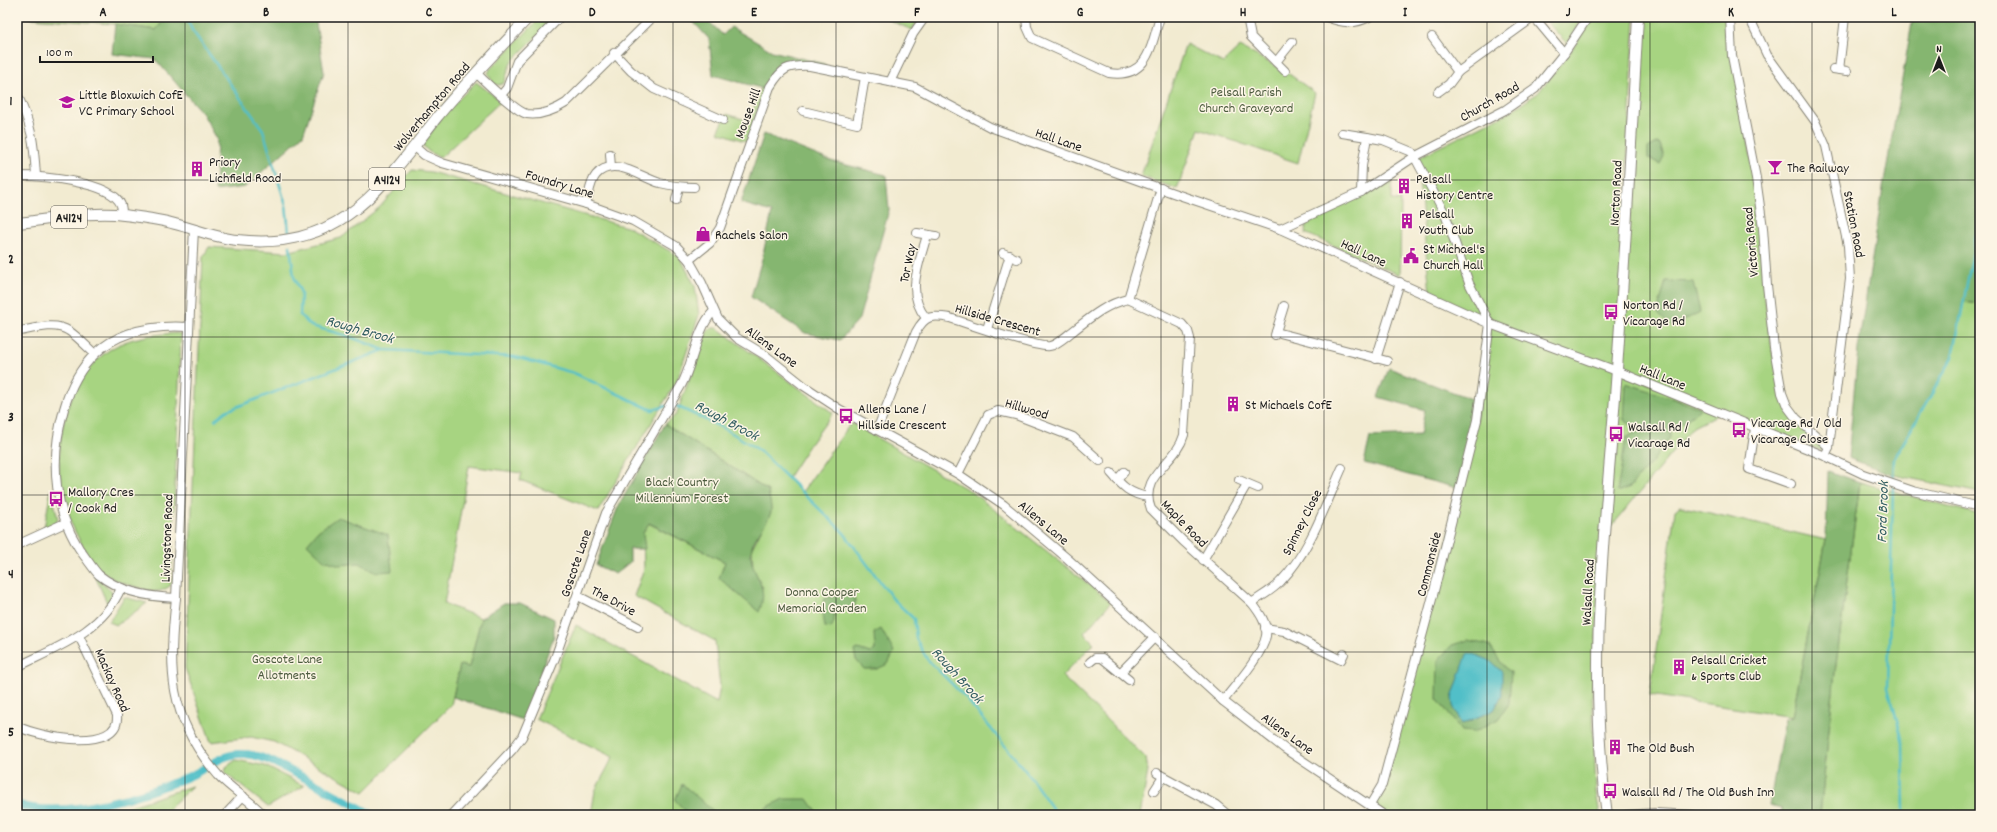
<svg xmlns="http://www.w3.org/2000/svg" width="1997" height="832" viewBox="0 0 1997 832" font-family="Dekko,sans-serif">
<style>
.green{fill:#a7d481;stroke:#62784e}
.forest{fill:#85b66f;stroke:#506946;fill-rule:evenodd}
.water{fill:#51bfc8;stroke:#366e72}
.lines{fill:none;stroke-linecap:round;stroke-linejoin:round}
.stream{stroke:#51bfc8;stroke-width:2.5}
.canal{stroke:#51bfc8;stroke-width:8}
.minor-casing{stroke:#878476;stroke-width:10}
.major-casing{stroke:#878476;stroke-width:12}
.minor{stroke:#fff;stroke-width:8}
.major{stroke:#fff;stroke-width:10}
.grid{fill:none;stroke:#1c1c1c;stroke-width:1;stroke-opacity:0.55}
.labels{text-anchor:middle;stroke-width:3;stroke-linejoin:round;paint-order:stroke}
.shield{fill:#fcf5e5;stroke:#5f5d58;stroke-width:1}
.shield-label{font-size:13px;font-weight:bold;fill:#1c1c1c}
.park-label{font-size:14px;fill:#4d5c3f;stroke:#fcf5e5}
.poi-label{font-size:14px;fill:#1c1c1c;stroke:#fcf5e5;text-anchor:start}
.street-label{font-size:14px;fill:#1c1c1c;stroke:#fcf5e5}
.water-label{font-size:15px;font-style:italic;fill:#315d61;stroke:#fcf5e5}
.neatline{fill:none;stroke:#1c1c1c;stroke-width:1.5}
.grid-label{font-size:13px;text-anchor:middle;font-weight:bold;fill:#1c1c1c}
</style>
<rect width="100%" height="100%" fill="#fcf5e5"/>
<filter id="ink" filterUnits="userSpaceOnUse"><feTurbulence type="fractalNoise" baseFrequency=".025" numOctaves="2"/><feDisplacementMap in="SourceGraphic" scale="8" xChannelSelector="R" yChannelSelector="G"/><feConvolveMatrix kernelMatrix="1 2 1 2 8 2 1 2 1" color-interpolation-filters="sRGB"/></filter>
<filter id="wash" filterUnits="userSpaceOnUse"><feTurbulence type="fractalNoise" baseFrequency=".012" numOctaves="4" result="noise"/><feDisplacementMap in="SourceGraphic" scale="16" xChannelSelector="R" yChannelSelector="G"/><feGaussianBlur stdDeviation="0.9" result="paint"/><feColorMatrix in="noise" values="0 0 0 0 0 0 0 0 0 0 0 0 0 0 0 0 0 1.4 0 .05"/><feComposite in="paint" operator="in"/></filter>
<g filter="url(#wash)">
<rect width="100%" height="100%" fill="#f2ebd1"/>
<g class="green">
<path d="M17,17H166L157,30L115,24Z"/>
<path d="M541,17H556L511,62L504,83L499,85L494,84L488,74L490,69Z"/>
<path d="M889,17H920L912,30L887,19Z"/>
<path d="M1543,17H1584L1567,44Z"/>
<path d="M1594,17H1635L1616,370L1719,414L1693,427L1612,526L1603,551L1592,690L1596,792L1600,815H1386L1370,805L1382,789L1472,448L1491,323L1430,293L1417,158L1508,113L1538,93L1568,55Z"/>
<path d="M1642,17H1727L1752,163L1764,292L1773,356L1794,420L1823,448V451L1620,371Z"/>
<path d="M1186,44L1223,63L1240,47L1285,71L1315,93L1298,163L1199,129L1177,189L1141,176Z"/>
<path d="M476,82L501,101L440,158L428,151L423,145L441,117Z"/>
<path d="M761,88L764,90L747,142L718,132L727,114L749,121Z"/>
<path d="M412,170L431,172L630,228L680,257L695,286L699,315L677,381L598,511L520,480L522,473L469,466L444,604L481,618L469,668L460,666L451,705L364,792L274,742L251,737L211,742L185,668L203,257L209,247L287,252L341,238L380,207Z"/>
<path d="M1392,181V200L1401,201L1400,275L1305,233L1307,220Z"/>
<path d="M1963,302L1980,304V493L1894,475V459L1953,357Z"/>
<path d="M711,328H717L833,413L810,444L788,478L802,492L851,423L972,492L1111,602L1084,633L1094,643L1062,676L1146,758L1148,771L1140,815H591L595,791L613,757L536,719L576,625L717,703L720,686L715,641L634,596L644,569L643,533L648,523L725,562L763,588L753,568L752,548L771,511L768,491L665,424L676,415L707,332Z"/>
<path d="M176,333L181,334L171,585C159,595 150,591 137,587C123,584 110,579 99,569C91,563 85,550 80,541C72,526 65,511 62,493C53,447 65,384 104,354C125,337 151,335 176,333Z"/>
<path d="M1860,482L1980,515V815H1820L1835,672Z"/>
<path d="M51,490L58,519L56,523L44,528Z"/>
<path d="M1680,506L1826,540L1792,717L1650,695L1675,510Z"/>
<path d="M95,576L112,591V597L108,605Z"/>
<path d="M124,597L147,603L117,625L109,622Z"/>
<path d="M236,760L265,766L304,786L268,807L225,773L226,767Z"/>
<path d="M192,786L162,815H95L131,806Z"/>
</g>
<g class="forest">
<path d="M166,17H315L324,72L303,135L245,187L215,191L217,139L203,114L155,59L112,54L115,24L156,30Z"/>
<path d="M689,17H704L723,35L731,27L772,51L825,64V68C797,63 777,55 768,90L713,75L709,39Z"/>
<path d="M1913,17H1980V304L1963,302L1953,357L1894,459V475L1848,458L1858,349L1883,188Z"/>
<path d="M764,134L831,161L886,175L889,210L859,319L840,340L805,333L751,297L762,259L772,212L741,203Z"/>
<path d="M1657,143L1660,144L1664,156L1660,164L1648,158V148Z"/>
<path d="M1666,281L1693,282L1700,312L1671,327L1657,313Z"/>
<path d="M1389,368L1479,402L1457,488L1364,463L1370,437L1420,435L1425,410L1378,397Z"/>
<path d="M1626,383L1701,408L1684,422L1670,425V437L1653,461L1630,487L1617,492L1626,438L1639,430L1624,420Z"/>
<path d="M665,424L768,491C769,497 772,507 771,512C767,525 755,535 752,547C746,574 772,581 759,612L719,578L725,562L649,523L643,533L645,549H630V562L615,574L596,565L618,507Z"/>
<path d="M1828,471L1860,482L1835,672L1820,815H1782V809L1769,806L1785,719L1792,717L1826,540Z"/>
<path d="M338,517L388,535L392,571L377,572L359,563L340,565L324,560L307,544L318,531Z"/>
<path d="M842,593L850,595L855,599V608L835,609L834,622L831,628L825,627L822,608L824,599Z"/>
<path d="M504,603H520L554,619V636L523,720L453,697L460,665L469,667L481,618Z"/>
<path d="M881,629L894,652L888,664L877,669H864L856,660L854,651L858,649L870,653L875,650L874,633Z"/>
<path d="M1468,640L1489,645L1504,667L1511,672L1509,704L1498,719L1474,732L1462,731L1437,699L1438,660L1452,645ZM1456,689L1494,710L1462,724L1452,698Z"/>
<path d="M682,784L718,815H689L675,800Z"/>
<path d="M783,799H808L817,812V815H758L764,809Z"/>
</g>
<path class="water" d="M1470,653L1489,660L1502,672V695L1494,710L1462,724L1453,706L1452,698L1467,654Z"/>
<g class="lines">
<g class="stream">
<path d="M186,17L192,30L263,130L286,206L289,232"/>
<path d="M290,246L294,277L301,293L300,315L311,326L348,336L384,350L515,357L574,373L652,410L667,406"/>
<path d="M672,405H674L727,430L759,450L844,533L893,599L914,619L916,639L927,659L965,697L1028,774L1057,815"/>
<path d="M215,420L226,411L384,350"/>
<path d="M1893,482L1894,459L1953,357L1978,226"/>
<path d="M1893,487L1888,687L1903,742L1904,815"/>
</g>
<path class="canal" d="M17,804C63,821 146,795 190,776C207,768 223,753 242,754C263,754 282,767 301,776C325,789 349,802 373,815"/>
</g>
</g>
<g filter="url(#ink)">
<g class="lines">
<defs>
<g id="minor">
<path d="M1026,17L1027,27L1032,38L1109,73C1148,79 1151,46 1160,17"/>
<path d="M1247,17L1251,37L1285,71"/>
<path d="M1327,17C1342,23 1354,25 1369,17"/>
<path d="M1730,17L1732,56L1756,178L1763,228L1767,285L1774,348L1782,393L1787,406L1796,418L1829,447"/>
<path d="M1749,17L1767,55L1815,121L1826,146L1848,246L1850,279L1829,447L1825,456"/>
<path d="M1432,37L1458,72L1534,17L1564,53"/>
<path d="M614,53L631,71L654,89L723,120"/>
<path d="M1276,62L1292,42"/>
<path d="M1833,69L1847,71"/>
<path d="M1839,70L1845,17"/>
<path d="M476,73C486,82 516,112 527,114C541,116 555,110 566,103L653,17"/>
<path d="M890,82L913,34L925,17"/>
<path d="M1438,92L1449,84L1458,72"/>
<path d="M17,94C32,126 34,142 36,176"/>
<path d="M501,95L507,88L517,61L560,17"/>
<path d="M803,111L857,124L865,77"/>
<path d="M1342,133L1367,137L1362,166L1361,192"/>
<path d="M1367,137L1383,140L1412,152L1445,214L1469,283L1490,324L1477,420L1431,603L1382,785L1370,805"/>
<path d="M415,147L424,155L442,163L586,204L633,221L676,246L689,260L702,283L718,319L737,338L765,355L804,386L839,409L958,474L1004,505L1068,559L1223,701L1285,749L1384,815"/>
<path d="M610,154L611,167"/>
<path d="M17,176C39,176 112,181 121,205C122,208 122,212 122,214"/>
<path d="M676,200L679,187"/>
<path d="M586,204C589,195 590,182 596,175C613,155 642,178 660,183C672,186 682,187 694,187"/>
<path d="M194,229L176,598C168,669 168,718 218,775C232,790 250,800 264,815"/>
<path d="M1280,229L1361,192L1414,157L1505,110L1535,89L1564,53L1588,17"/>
<path d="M917,233L936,236"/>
<path d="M1003,253L1017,259"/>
<path d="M689,260L710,243L720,228L770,87C782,68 787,65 810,66L915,87L990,127L1173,193L1280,229L1490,324L1617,371L1825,456L1863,474L1913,491L1980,507"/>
<path d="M1128,299L1182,324L1188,331L1190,338L1184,435C1176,464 1138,475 1151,509L1183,541L1252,603C1259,612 1268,624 1266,636C1263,654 1235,686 1223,701"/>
<path d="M1128,299L1161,188"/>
<path d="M926,318C905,292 919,265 927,235"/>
<path d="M987,329L1010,255"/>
<path d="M17,332C32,329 55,321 69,331C78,337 86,346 95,354"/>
<path d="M1276,332L1387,361"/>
<path d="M1275,335L1284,306"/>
<path d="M1376,359L1400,282"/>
<path d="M1755,428L1749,469L1791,484"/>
<path d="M877,430L916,332C925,315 932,315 950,318C966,323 1039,349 1050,346C1058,344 1066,336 1073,331C1091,317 1106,304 1128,299"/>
<path d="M1111,473C1123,487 1130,494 1148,497"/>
<path d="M958,474L988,415L998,411L1016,415L1073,437L1100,461"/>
<path d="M1117,480L1124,472"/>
<path d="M1239,480L1258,488"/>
<path d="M17,545L65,523"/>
<path d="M1203,560L1247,484"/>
<path d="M578,596L638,627"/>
<path d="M176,598C150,597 120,592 99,575C95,571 91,565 88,561C53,517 49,461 64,409C70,388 79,369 95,354C120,330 154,325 188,327"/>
<path d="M1252,603C1261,596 1273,590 1281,581C1310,551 1325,506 1342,468"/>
<path d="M1265,628L1284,631L1341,660L1344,654"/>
<path d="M1090,662L1095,658H1102L1129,680"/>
<path d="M17,667C57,647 102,632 121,588"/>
<path d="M1120,673L1155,637"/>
<path d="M17,726C37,737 121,754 117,715L79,636"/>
<path d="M1157,773L1216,805L1228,815"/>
<path d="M1154,791L1163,777"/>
<path d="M225,815L243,796"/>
<path d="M451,815L512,750L522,737L555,658L606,513L682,384C693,363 697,328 713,312"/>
<path d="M1626,815L1654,813L1693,815"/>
</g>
<g id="major">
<path d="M17,223C49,220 93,210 124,215C140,217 159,219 175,224C195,229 217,238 237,240C341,252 381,188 438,116C467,81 499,49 529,17"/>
<path d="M1607,815C1588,680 1603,545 1614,410C1624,279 1631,148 1638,17"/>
</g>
</defs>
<use href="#minor" class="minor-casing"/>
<use href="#major" class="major-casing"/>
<use href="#minor" class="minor"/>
<use href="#major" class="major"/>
</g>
</g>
<path class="grid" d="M185,17V815M348,17V815M510,17V815M673,17V815M836,17V815M998,17V815M1161,17V815M1324,17V815M1487,17V815M1650,17V815M1812,17V815M17,180H1980M17,337H1980M17,495H1980M17,652H1980"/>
<defs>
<symbol id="school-bare" viewBox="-9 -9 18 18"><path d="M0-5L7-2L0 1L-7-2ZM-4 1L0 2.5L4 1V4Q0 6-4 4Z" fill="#b5179e" stroke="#fcf5e5" stroke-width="2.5" paint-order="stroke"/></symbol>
<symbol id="bar-bare" viewBox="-9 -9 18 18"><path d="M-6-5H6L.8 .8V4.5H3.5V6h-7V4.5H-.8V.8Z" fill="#b5179e" stroke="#fcf5e5" stroke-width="2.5" paint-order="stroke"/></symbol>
<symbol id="building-bare" viewBox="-9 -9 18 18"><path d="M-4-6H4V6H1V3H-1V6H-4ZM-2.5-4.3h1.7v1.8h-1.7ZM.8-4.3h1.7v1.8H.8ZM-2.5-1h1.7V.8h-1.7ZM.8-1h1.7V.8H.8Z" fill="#b5179e" stroke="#fcf5e5" stroke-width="2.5" paint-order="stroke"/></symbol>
<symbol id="shop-bare" viewBox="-9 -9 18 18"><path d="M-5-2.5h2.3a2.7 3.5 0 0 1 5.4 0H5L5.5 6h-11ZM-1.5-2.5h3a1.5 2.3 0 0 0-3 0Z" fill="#b5179e" stroke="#fcf5e5" stroke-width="2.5" paint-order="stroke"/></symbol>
<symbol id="civic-bare" viewBox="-9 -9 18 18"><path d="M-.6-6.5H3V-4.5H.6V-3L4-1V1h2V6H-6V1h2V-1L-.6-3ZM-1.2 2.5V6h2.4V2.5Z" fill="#b5179e" stroke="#fcf5e5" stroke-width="2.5" paint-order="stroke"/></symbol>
<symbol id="bus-bare" viewBox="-9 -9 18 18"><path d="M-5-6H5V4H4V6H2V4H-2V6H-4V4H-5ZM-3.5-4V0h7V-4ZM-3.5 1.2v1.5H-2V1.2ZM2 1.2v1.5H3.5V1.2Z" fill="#b5179e" stroke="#fcf5e5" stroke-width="2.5" paint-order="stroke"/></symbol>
</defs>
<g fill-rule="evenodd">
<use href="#school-bare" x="56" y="91" width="22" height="22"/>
<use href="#bar-bare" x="1764" y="156" width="22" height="22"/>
<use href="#building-bare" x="186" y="158" width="22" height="22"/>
<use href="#building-bare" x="1393" y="175" width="22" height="22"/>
<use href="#building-bare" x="1396" y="210" width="22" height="22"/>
<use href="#shop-bare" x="692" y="223" width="22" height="22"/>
<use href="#civic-bare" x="1400" y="245" width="22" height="22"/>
<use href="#bus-bare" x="1600" y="301" width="22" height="22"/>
<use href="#building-bare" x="1222" y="393" width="22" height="22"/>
<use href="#bus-bare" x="835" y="405" width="22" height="22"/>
<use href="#bus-bare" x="1728" y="419" width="22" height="22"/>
<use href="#bus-bare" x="1605" y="423" width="22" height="22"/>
<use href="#bus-bare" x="45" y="488" width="22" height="22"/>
<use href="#building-bare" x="1668" y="656" width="22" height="22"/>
<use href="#building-bare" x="1604" y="736" width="22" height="22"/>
<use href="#bus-bare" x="1599" y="780" width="22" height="22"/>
</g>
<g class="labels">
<g class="shield">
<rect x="369" y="168" width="36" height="22" rx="3"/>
<rect x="51" y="206" width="36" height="22" rx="3"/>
</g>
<g class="shield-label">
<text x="387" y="184">A4124</text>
<text x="69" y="222">A4124</text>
</g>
<g class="park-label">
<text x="1246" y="96">Pelsall Parish<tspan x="1246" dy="16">Church Graveyard</tspan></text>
<text x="682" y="486">Black Country<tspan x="682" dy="16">Millennium Forest</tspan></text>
<text x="822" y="596">Donna Cooper<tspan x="822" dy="16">Memorial Garden</tspan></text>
<text x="287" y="663">Goscote Lane<tspan x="287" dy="16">Allotments</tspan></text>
</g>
<g class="poi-label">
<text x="79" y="99">Little Bloxwich CofE<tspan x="79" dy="16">VC Primary School</tspan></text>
<text x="209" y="166">Priory<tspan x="209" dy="16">Lichfield Road</tspan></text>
<text x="1787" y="172">The Railway</text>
<text x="1416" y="183">Pelsall<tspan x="1416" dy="16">History Centre</tspan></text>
<text x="1419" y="218">Pelsall<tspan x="1419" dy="16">Youth Club</tspan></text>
<text x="715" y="239">Rachels Salon</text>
<text x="1423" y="253">St Michael's<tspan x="1423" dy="16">Church Hall</tspan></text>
<text x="1623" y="309">Norton Rd /<tspan x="1623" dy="16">Vicarage Rd</tspan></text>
<text x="1245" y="409">St Michaels CofE</text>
<text x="858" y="413">Allens Lane /<tspan x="858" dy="16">Hillside Crescent</tspan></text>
<text x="1751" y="427">Vicarage Rd / Old<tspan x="1751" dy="16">Vicarage Close</tspan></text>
<text x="1628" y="431">Walsall Rd /<tspan x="1628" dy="16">Vicarage Rd</tspan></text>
<text x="68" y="496">Mallory Cres<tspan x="68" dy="16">/ Cook Rd</tspan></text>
<text x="1691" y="664">Pelsall Cricket<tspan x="1691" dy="16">&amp; Sports Club</tspan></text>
<text x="1627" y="752">The Old Bush</text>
<text x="1622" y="796">Walsall Rd / The Old Bush Inn</text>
</g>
<g class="street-label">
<text transform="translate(1489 101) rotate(-30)" y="5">Church Road</text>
<text transform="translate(431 106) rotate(-50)" y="5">Wolverhampton Road</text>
<text transform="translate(747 113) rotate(-70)" y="5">Mouse Hill</text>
<text transform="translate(1059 139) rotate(19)" y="5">Hall Lane</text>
<text transform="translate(560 183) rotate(17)" y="5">Foundry Lane</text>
<text transform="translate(1615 193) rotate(-87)" y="5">Norton Road</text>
<text transform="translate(1855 224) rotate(79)" y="5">Station Road</text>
<text transform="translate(1750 242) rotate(-95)" y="5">Victoria Road</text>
<text transform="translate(1364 252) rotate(25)" y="5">Hall Lane</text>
<text transform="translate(907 263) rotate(-78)" y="5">Tor Way</text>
<text transform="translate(998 319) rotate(16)" y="5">Hillside Crescent</text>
<text transform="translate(772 346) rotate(36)" y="5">Allens Lane</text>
<text transform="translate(1663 376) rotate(22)" y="5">Hall Lane</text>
<text transform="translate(1027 408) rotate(17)" y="5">Hillwood</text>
<text transform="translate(1044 522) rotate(40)" y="5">Allens Lane</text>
<text transform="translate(1301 522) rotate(-63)" y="5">Spinney Close</text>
<text transform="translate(1185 523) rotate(46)" y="5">Maple Road</text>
<text transform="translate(166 538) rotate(-88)" y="5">Livingstone Road</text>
<text transform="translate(575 563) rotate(-71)" y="5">Goscote Lane</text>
<text transform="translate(1428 564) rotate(-76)" y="5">Commonside</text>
<text transform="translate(1587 592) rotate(-87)" y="5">Walsall Road</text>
<text transform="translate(614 600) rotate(28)" y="5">The Drive</text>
<text transform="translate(113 680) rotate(66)" y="5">Mackay Road</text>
<text transform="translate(1288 733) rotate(36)" y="5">Allens Lane</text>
</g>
<g class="water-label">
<text transform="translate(360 329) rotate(16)" y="5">Rough Brook</text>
<text transform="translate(727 420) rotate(28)" y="5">Rough Brook</text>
<text transform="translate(1882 512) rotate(-88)" y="5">Ford Brook</text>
<text transform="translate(958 675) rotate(48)" y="5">Rough Brook</text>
</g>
</g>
<rect width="1997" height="832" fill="none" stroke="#fcf5e5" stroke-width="44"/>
<g transform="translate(1939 58)" stroke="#fcf5e5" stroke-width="3" paint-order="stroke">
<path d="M0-3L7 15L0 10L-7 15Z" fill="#1c1c1c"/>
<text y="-6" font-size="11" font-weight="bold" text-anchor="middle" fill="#1c1c1c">N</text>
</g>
<path d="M40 56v6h113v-6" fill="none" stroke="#1c1c1c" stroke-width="2"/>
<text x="46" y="56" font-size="12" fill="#1c1c1c" stroke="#fcf5e5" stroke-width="3" paint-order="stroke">100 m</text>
<rect x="22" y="22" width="1953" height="788" class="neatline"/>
<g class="grid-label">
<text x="103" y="16">A</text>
<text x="266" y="16">B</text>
<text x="429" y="16">C</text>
<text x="592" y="16">D</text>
<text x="754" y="16">E</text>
<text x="917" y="16">F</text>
<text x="1080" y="16">G</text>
<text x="1243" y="16">H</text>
<text x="1405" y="16">I</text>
<text x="1568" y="16">J</text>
<text x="1731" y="16">K</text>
<text x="1894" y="16">L</text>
<text x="11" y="105">1</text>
<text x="11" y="263">2</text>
<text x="11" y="421">3</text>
<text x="11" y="578">4</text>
<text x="11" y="736">5</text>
</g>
</svg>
